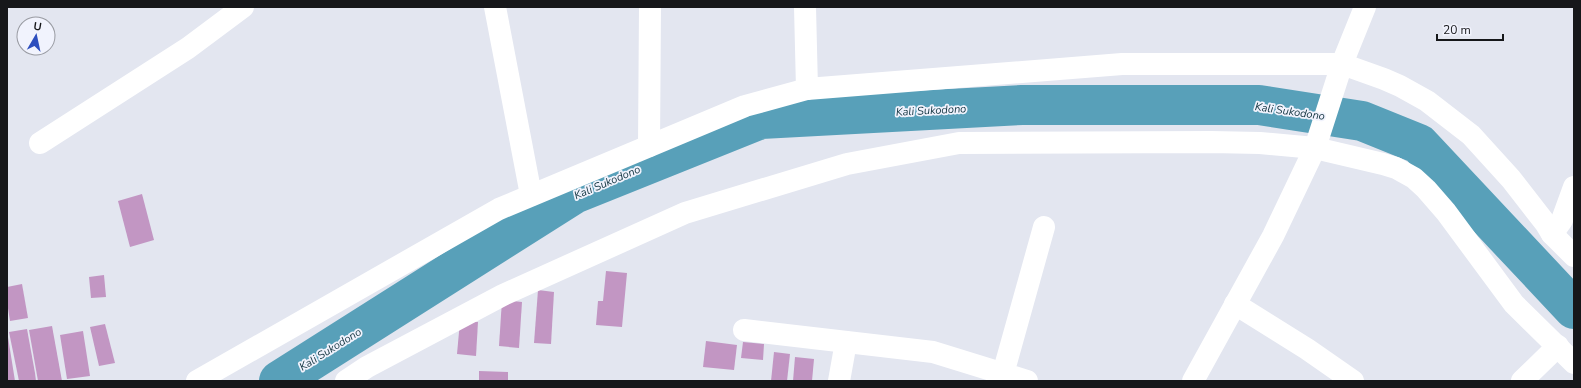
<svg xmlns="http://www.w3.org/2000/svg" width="1581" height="388" viewBox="0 0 1581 388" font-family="'Nunito Sans',sans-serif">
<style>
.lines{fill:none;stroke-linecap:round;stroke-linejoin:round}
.river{stroke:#58a0b9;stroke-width:40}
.building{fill:#c296c3}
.minor{stroke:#fff;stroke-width:22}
.tertiary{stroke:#fff;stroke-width:22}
.labels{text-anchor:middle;stroke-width:3.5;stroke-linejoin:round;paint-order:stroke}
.water-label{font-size:11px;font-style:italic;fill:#133541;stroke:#f1f3fd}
</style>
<rect width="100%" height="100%" fill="#e3e6f0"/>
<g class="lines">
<path class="river" d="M279,381L574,194L761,119L1022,105H1259L1362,121L1419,144L1574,309"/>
</g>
<g class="building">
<path d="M142,194L154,240L130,247L118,201Z"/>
<path d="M606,271L627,273L622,327L596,325L598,301H603Z"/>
<path d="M104,275L106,297L91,298L89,277Z"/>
<path d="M22,284L28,318L10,321L7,302V287Z"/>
<path d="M538,290L554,292L551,344L534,343Z"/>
<path d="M502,300L522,302L519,348L499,346Z"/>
<path d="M460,321L478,322L476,356L457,354Z"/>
<path d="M105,324L115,363L99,366L90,327Z"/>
<path d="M52,326L62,381H38L29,330Z"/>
<path d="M27,329L35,373L36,381H19L9,332Z"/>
<path d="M83,331L90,376L67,379L60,335Z"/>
<path d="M7,337H8L15,381H7Z"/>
<path d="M706,341L737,345L734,370L703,367Z"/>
<path d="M743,342L764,344L763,360L741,358Z"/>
<path d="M774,352L790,354L787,381H771Z"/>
<path d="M795,357L814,359L812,381H793Z"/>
<path d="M479,371L508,372V381H479Z"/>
</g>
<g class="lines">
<g class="minor">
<path d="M495,7L531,195"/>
<path d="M805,7L807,89"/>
<path d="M40,143L188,48L243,7"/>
<path d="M649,146L650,7"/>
<path d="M1552,234L1562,220L1574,187"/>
<path d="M1235,304L1307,349L1353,381"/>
<path d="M744,330L933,352L1027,381"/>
<path d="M346,381L367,367L503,295L685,213L847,164L959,143L1211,142L1260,143L1315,148L1383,164L1396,168L1414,178L1426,189L1446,212L1514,304L1574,363"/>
<path d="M839,381L846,342"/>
<path d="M1001,381L1044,227"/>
<path d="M1193,381L1273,236L1315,148L1342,64L1365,7"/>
<path d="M1522,381L1558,346"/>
</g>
<path class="tertiary" d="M197,381L499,209L745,106L807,89L1122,64H1342L1384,79L1400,86L1427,101L1471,135L1511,179L1546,224L1552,234L1574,256"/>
</g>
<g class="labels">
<g class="water-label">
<text transform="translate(931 110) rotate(-3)" y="4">Kali Sukodono</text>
<text transform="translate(1290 111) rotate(8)" y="4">Kali Sukodono</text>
<text transform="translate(607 182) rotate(-23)" y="4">Kali Sukodono</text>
<text transform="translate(330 349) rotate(-32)" y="4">Kali Sukodono</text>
</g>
</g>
<rect width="1581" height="388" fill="none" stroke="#16171a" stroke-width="16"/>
<g transform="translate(36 36) rotate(9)"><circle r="19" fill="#f1f3fd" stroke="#999ba2"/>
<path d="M0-3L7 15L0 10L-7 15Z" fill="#2d4ebe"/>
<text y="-6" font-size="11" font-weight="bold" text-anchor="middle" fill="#16171a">U</text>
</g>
<path d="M1437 34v6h66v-6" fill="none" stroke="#16171a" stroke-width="2"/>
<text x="1443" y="34" font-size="12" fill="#16171a" stroke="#f1f3fd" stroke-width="3" paint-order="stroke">20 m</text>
</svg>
